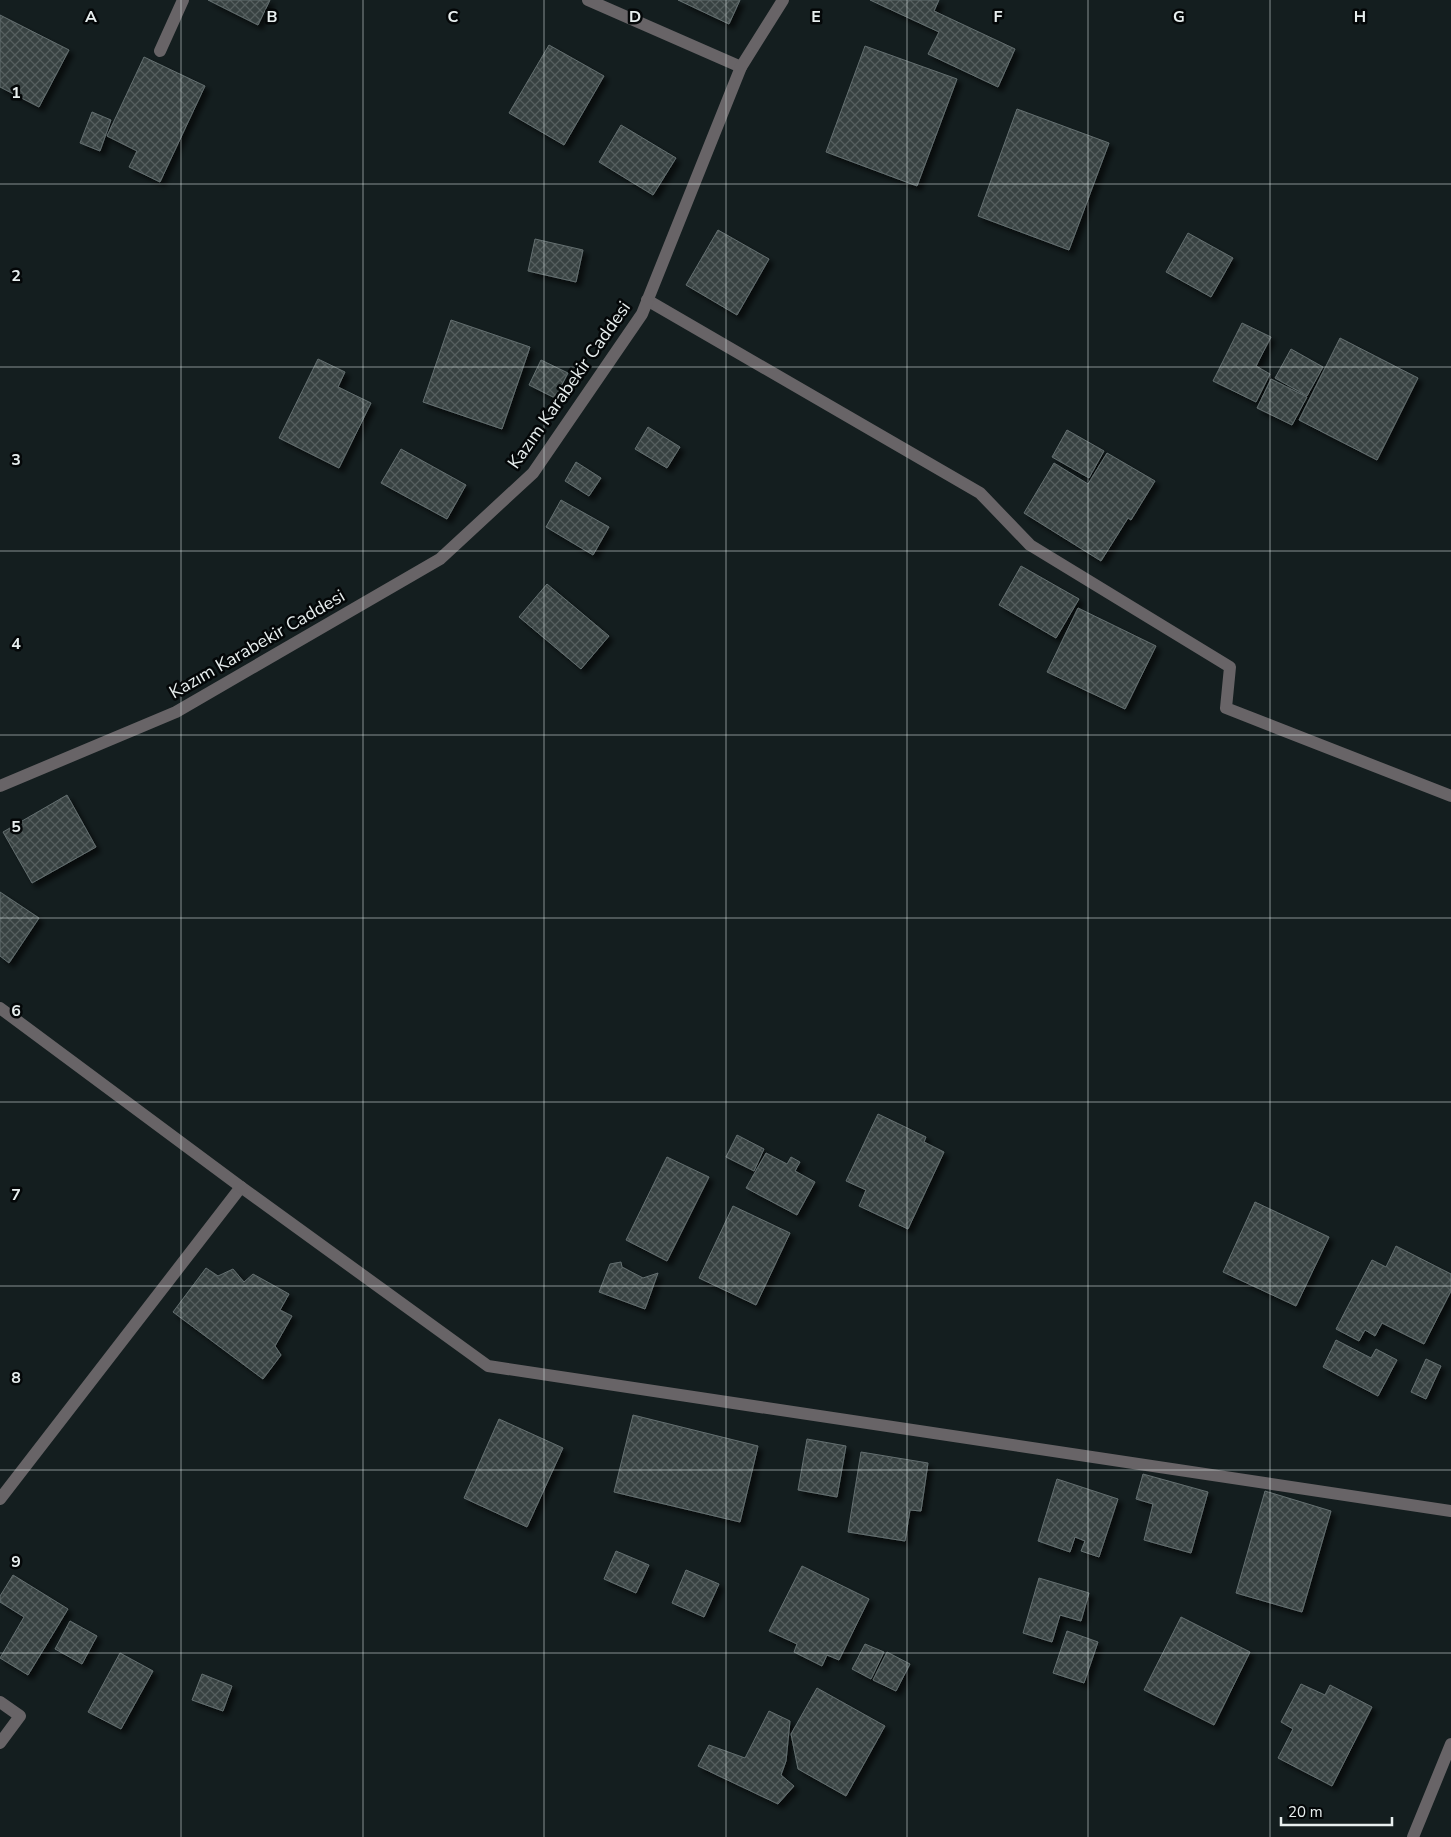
<svg xmlns="http://www.w3.org/2000/svg" width="1451" height="1837" viewBox="0 0 1451 1837" font-family="'Nunito Sans',sans-serif">
<style>
.building{fill:url(#building-cross-hatch);stroke:#646f70;filter:url(#shadow)}
.lines{fill:none;stroke-linecap:round;stroke-linejoin:round}
.service{stroke:#686467;stroke-width:12}
.minor{stroke:#686467;stroke-width:12}
.grid{fill:none;stroke:#e8efef;stroke-width:1;stroke-opacity:0.55}
.labels{text-anchor:middle;stroke-width:5;stroke-linejoin:round;paint-order:stroke}
.street-label{font-size:18px;fill:#e8efef;stroke:#040708}
.grid-label{font-size:16px;text-anchor:middle;font-weight:bold;fill:#e8efef;stroke:#040708;stroke-width:5;stroke-linejoin:round;paint-order:stroke}
</style>
<defs>
<pattern id="building-cross-hatch" width="8" height="8" patternUnits="userSpaceOnUse" patternTransform="scale(1.25)"><rect width="8" height="8" fill="#384343"/><path d="M0 0l8 8M0 8l8-8" fill="none" stroke="#555e5e"/></pattern>
<filter id="shadow"><feDropShadow dx="4.5" dy="4.5" stdDeviation="2.5" flood-color="#0009"/></filter>
</defs>
<rect width="100%" height="100%" fill="#141e1f"/>
<g class="building">
<path d="M208,0H270L258,25Z"/>
<path d="M678,0H740L729,24Z"/>
<path d="M870,0H939L934,11L1015,49L998,87L928,54L939,32Z"/>
<path d="M0,15L69,50L39,107L0,87Z"/>
<path d="M549,45L604,76L564,145L509,113Z"/>
<path d="M865,46L957,79L917,186L826,152Z"/>
<path d="M144,57L205,86L160,182L129,167L137,151L107,136Z"/>
<path d="M1017,109L1109,143L1069,250L978,216Z"/>
<path d="M92,112L111,120L100,151L80,143Z"/>
<path d="M621,125L676,158L653,195L599,162Z"/>
<path d="M718,230L769,259L737,315L686,285Z"/>
<path d="M1188,233L1233,258L1211,297L1166,272Z"/>
<path d="M535,239L583,250L576,282L528,271Z"/>
<path d="M451,320L530,347L502,429L423,402Z"/>
<path d="M1242,323L1271,337L1256,366L1270,374L1256,402L1213,381Z"/>
<path d="M1340,338L1418,378L1377,460L1299,420Z"/>
<path d="M1291,349L1323,367L1307,396L1275,378Z"/>
<path d="M318,359L345,372L338,387L371,403L339,468L279,438Z"/>
<path d="M541,360L568,373L555,398L529,385Z"/>
<path d="M1271,379L1307,397L1292,425L1257,408Z"/>
<path d="M648,427L680,447L667,468L635,449Z"/>
<path d="M1067,430L1104,451L1089,478L1052,457Z"/>
<path d="M401,449L466,485L447,519L381,483Z"/>
<path d="M1107,453L1155,481L1131,520L1128,518L1101,561L1024,513L1054,463L1088,484Z"/>
<path d="M576,462L601,478L589,496L565,481Z"/>
<path d="M561,500L609,527L593,555L546,527Z"/>
<path d="M1021,566L1079,599L1056,638L999,605Z"/>
<path d="M547,584L609,636L581,669L519,617Z"/>
<path d="M1078,608L1156,646L1125,709L1047,672Z"/>
<path d="M67,795L96,847L32,883L3,832Z"/>
<path d="M0,892L39,918L9,963L0,956Z"/>
<path d="M878,1114L926,1137L924,1142L944,1152L908,1229L859,1206L866,1190L846,1181Z"/>
<path d="M737,1135L764,1149L754,1171L726,1157Z"/>
<path d="M766,1153L787,1164L791,1157L800,1162L795,1171L815,1182L797,1215L746,1188Z"/>
<path d="M667,1157L709,1177L667,1261L626,1240Z"/>
<path d="M1255,1202L1329,1237L1296,1306L1223,1272Z"/>
<path d="M733,1206L790,1233L756,1305L699,1278Z"/>
<path d="M1396,1246L1451,1274V1291L1424,1344L1382,1323L1375,1336L1365,1330L1359,1341L1336,1329L1372,1260L1386,1267Z"/>
<path d="M621,1262L622,1267L643,1278L658,1273L645,1309L599,1292L610,1264Z"/>
<path d="M206,1268L218,1276L233,1269L244,1282L253,1274L289,1294L280,1310L292,1316L275,1346L281,1355L263,1379L173,1312Z"/>
<path d="M1336,1340L1371,1358L1376,1349L1397,1360L1378,1396L1323,1367Z"/>
<path d="M1426,1359L1441,1366L1426,1399L1411,1392Z"/>
<path d="M633,1415L758,1446L740,1522L614,1492Z"/>
<path d="M499,1419L563,1448L527,1527L464,1498Z"/>
<path d="M807,1439L846,1446L837,1497L798,1490Z"/>
<path d="M861,1452L928,1463L921,1511L910,1510L905,1541L848,1532Z"/>
<path d="M1143,1474L1208,1492L1191,1553L1144,1540L1153,1504L1136,1499Z"/>
<path d="M1057,1479L1118,1499L1099,1557L1081,1551L1085,1541L1075,1537L1070,1552L1038,1541Z"/>
<path d="M1265,1491L1331,1511L1302,1612L1236,1593Z"/>
<path d="M616,1551L649,1565L636,1593L604,1579Z"/>
<path d="M802,1566L869,1599L839,1660L827,1655L822,1666L794,1652L797,1644L769,1631Z"/>
<path d="M686,1570L719,1584L704,1617L672,1603Z"/>
<path d="M13,1575L68,1609L28,1675L0,1658L24,1617L0,1602V1596Z"/>
<path d="M1039,1578L1089,1593L1081,1621L1060,1615L1052,1642L1023,1633Z"/>
<path d="M1181,1617L1250,1652L1214,1725L1144,1690Z"/>
<path d="M70,1621L97,1636L82,1664L55,1649Z"/>
<path d="M1067,1631L1098,1642L1084,1683L1053,1673Z"/>
<path d="M865,1644L884,1652L871,1679L852,1669Z"/>
<path d="M887,1652L910,1664L896,1691L873,1680Z"/>
<path d="M120,1653L153,1671L121,1729L88,1712Z"/>
<path d="M202,1674L232,1686L223,1711L192,1700Z"/>
<path d="M1301,1684L1325,1695L1330,1685L1372,1707L1332,1786L1278,1758L1293,1729L1281,1722Z"/>
<path d="M817,1688L885,1726L846,1796L798,1769L791,1734Z"/>
<path d="M769,1711L790,1721L786,1761L781,1775L794,1786L778,1804L698,1766L709,1745L745,1758Z"/>
</g>
<g class="lines">
<g class="service">
<path d="M0,1499L241,1187"/>
<path d="M0,1702L20,1716L0,1743"/>
</g>
<g class="minor">
<path d="M588,0L741,67"/>
<path d="M160,51L183,0"/>
<path d="M647,300L980,493L1030,545L1230,667L1226,708L1451,796"/>
<path d="M0,786L176,712L440,559L533,473L642,314L741,67L783,0"/>
<path d="M0,1008L241,1187L488,1366L1451,1511"/>
<path d="M1413,1837L1451,1744"/>
</g>
</g>
<path class="grid" d="M181,0V1837M363,0V1837M544,0V1837M726,0V1837M907,0V1837M1088,0V1837M1270,0V1837M0,184H1451M0,367H1451M0,551H1451M0,735H1451M0,918H1451M0,1102H1451M0,1286H1451M0,1470H1451M0,1653H1451"/>
<g class="labels">
<g class="street-label">
<text transform="translate(569 385) rotate(-55)" y="6">Kazım Karabekir Caddesi</text>
<text transform="translate(257 644) rotate(-30)" y="6">Kazım Karabekir Caddesi</text>
</g>
</g>
<g class="grid-label">
<text x="91" y="22">A</text>
<text x="272" y="22">B</text>
<text x="453" y="22">C</text>
<text x="635" y="22">D</text>
<text x="816" y="22">E</text>
<text x="998" y="22">F</text>
<text x="1179" y="22">G</text>
<text x="1360" y="22">H</text>
<text x="16" y="98">1</text>
<text x="16" y="281">2</text>
<text x="16" y="465">3</text>
<text x="16" y="649">4</text>
<text x="16" y="832">5</text>
<text x="16" y="1016">6</text>
<text x="16" y="1200">7</text>
<text x="16" y="1383">8</text>
<text x="16" y="1567">9</text>
</g>
<path d="M1281 1817v8h111v-8" fill="none" stroke="#e8efef" stroke-width="2.5"/>
<text x="1288" y="1817" font-size="15" fill="#e8efef" stroke="#040708" stroke-width="4" paint-order="stroke">20 m</text>
</svg>
